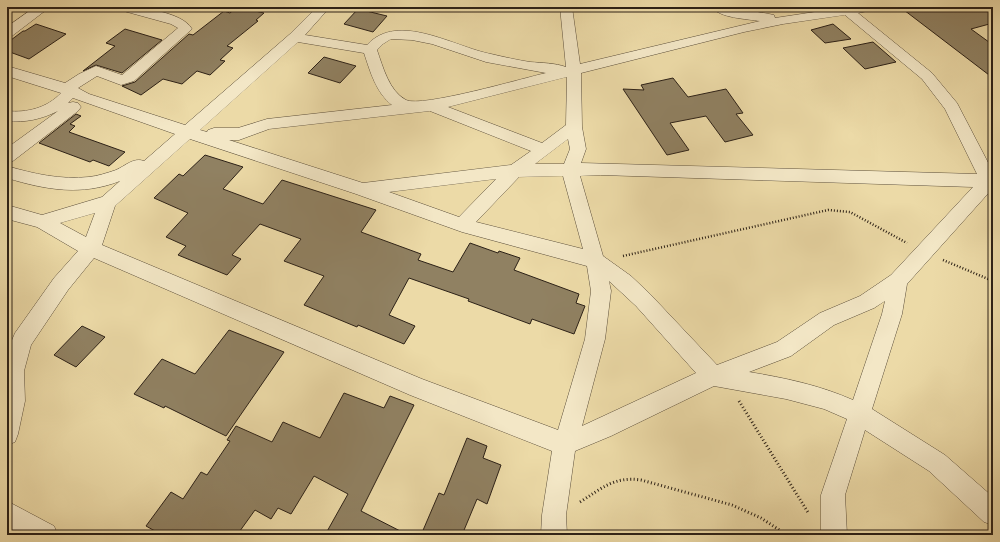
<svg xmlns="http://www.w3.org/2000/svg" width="1000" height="542" viewBox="0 0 1000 542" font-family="'Gentium Book Plus',serif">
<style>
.building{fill:#908162;stroke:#2c2117}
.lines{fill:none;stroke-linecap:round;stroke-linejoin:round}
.minor-casing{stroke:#5c4f3b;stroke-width:1}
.path-far1{stroke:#2c2117;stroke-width:2.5;stroke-dasharray:1 2;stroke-linecap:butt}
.path{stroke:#2c2117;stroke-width:3;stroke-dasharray:1 2.5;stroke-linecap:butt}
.minor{fill:#f3e7c6;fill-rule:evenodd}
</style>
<rect width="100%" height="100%" fill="#ecdaa7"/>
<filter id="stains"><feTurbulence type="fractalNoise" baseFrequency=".005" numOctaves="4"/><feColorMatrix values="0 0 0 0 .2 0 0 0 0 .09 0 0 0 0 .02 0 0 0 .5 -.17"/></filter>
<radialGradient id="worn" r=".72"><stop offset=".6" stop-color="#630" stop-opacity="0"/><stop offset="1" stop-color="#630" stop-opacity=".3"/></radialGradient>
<g class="building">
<path d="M237,7L264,13L256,20L258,21L227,46L233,48L220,60L225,61L210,75L197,71L182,84L163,79L141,95L122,86L135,82L189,34L193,35L224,11L230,13Z"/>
<path d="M900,7H983L993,14V23L971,29L993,45V78Z"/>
<path d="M358,9L387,16L373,32L344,24Z"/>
<path d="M36,24L66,34L29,59L7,51V43L23,31H25Z"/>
<path d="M833,24L851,39L825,43L811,30Z"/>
<path d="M125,29L162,40L122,73L96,65L83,71L115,46L106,43Z"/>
<path d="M873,42L896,62L865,69L843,48Z"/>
<path d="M324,57L356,66L340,83L308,73Z"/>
<path d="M673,78L688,97L726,89L743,113L736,114L753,135L725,142L706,116L670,123L689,150L667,155L623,89L644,90L641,85Z"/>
<path d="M76,114L81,116L70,124L75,126L69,132L125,152L109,166L93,160L90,162L39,143Z"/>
<path d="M205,155L243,167L223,189L263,204L282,180L376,210L361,232L421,254L418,260L453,272L470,243L498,253L499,251L520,258L514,270L579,294L576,303L585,306L574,334L532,319L530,324L468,301L469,299L409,278L389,315L415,326L404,344L358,325L357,327L304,305L324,276L284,261L301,239L260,224L232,255L241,259L227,275L178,255L186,246L166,237L188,213L154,198L179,174L183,176Z"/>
<path d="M82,326L105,337L76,367L54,355Z"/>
<path d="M229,330L284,352L226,436L165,406L164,408L134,394L162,359L195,374Z"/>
<path d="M344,393L384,408L390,396L414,405L361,511L408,535H325L348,494L314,476L291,514L278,508L271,519L255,510L237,535H162L146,526L171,492L183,499L201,472L207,475L230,441L227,440L236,426L272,442L283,422L320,438Z"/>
<path d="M467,438L487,446L483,458L501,465L487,504L477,499L462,535H421L439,493L444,495Z"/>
</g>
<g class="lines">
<defs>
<g id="minor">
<path d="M35,7H50L12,36L7,37V27Z"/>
<path d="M119,7C137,7 182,11 192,29L134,81L121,85L97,76L78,88L89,94L185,125L290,34L317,7H330L305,35L367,45C398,11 454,47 491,54C504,57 517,60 530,62C542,63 555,63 566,67L560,7H572L580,64L760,21C747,19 719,18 712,7C731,7 750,11 769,14L774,15L775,18L848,7H873L872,10L858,13L932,73L957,103L993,172V188L907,284L902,314L872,409L945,455L993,497V525L984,522L929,471L865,430L845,495L847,535H821V495L847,419L824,409L786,399L714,386L611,436L575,451L566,515L567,535H541L542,515L552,451L410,395L94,258L68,290L31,345L24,371L25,401L18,434L15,442L7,445V352L15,333L54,278L78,251L37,227L7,219V205L42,215L102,197L120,181C82,196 46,190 7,178V166C34,174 61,180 89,177C98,176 107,173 116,170C125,166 134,157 144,161L175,134L73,98L68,103L73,102L78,103L81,107L78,111L13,161L7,163V148L58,111C42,119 25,123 7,121V111C27,113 47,108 61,93L7,76V66L65,83L79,74L96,66L122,75L178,28L171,24L120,10ZM845,15L922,79L945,109L977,174L581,163L586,149L582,127L581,73L744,32L783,24ZM391,39L412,40L432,44L486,62L546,73C524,78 421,108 406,100C389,91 383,67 377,50L383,44ZM298,42L364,53C370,71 376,93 392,105L267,119L238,128H214L208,130L207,132L200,130ZM567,77L566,125L542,143L448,107ZM430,111L531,151L511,165L363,183L229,140H239L269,129ZM190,139L356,194L462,232L587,266L591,291L585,339L558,430L422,379L102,245L115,206ZM568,139L570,149L564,164H535ZM601,175L973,187L891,275L860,296L820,313L777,342L717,365L650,294L631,276L603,256L580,176ZM563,176L583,249L476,222L519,177ZM496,179L459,217L389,192ZM95,213L86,237L60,223ZM609,281L636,306L696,373L582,426L605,339L611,291ZM885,301L882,314L853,400C819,385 785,378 749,372L791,356L834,325L874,308Z"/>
<path d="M7,501L54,526L58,535H21L7,527Z"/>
</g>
</defs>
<use href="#minor" class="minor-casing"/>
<g class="path-far1">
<path d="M623,256L828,210L850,212L907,243"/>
<path d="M943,260L993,281"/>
</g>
<g class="path">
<path d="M739,401L809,514"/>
<path d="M580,502C601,489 614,476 641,480L732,505L761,518L787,535"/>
</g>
<use href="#minor" class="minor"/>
</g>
<rect width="1000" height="542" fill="none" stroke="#ecdaa7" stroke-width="24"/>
<rect x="8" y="8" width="984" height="526" fill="none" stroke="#2c2117" stroke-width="2"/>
<rect x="12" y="12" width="976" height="518" fill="none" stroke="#2c2117"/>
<rect width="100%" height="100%" filter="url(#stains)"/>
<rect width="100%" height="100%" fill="url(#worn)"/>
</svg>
